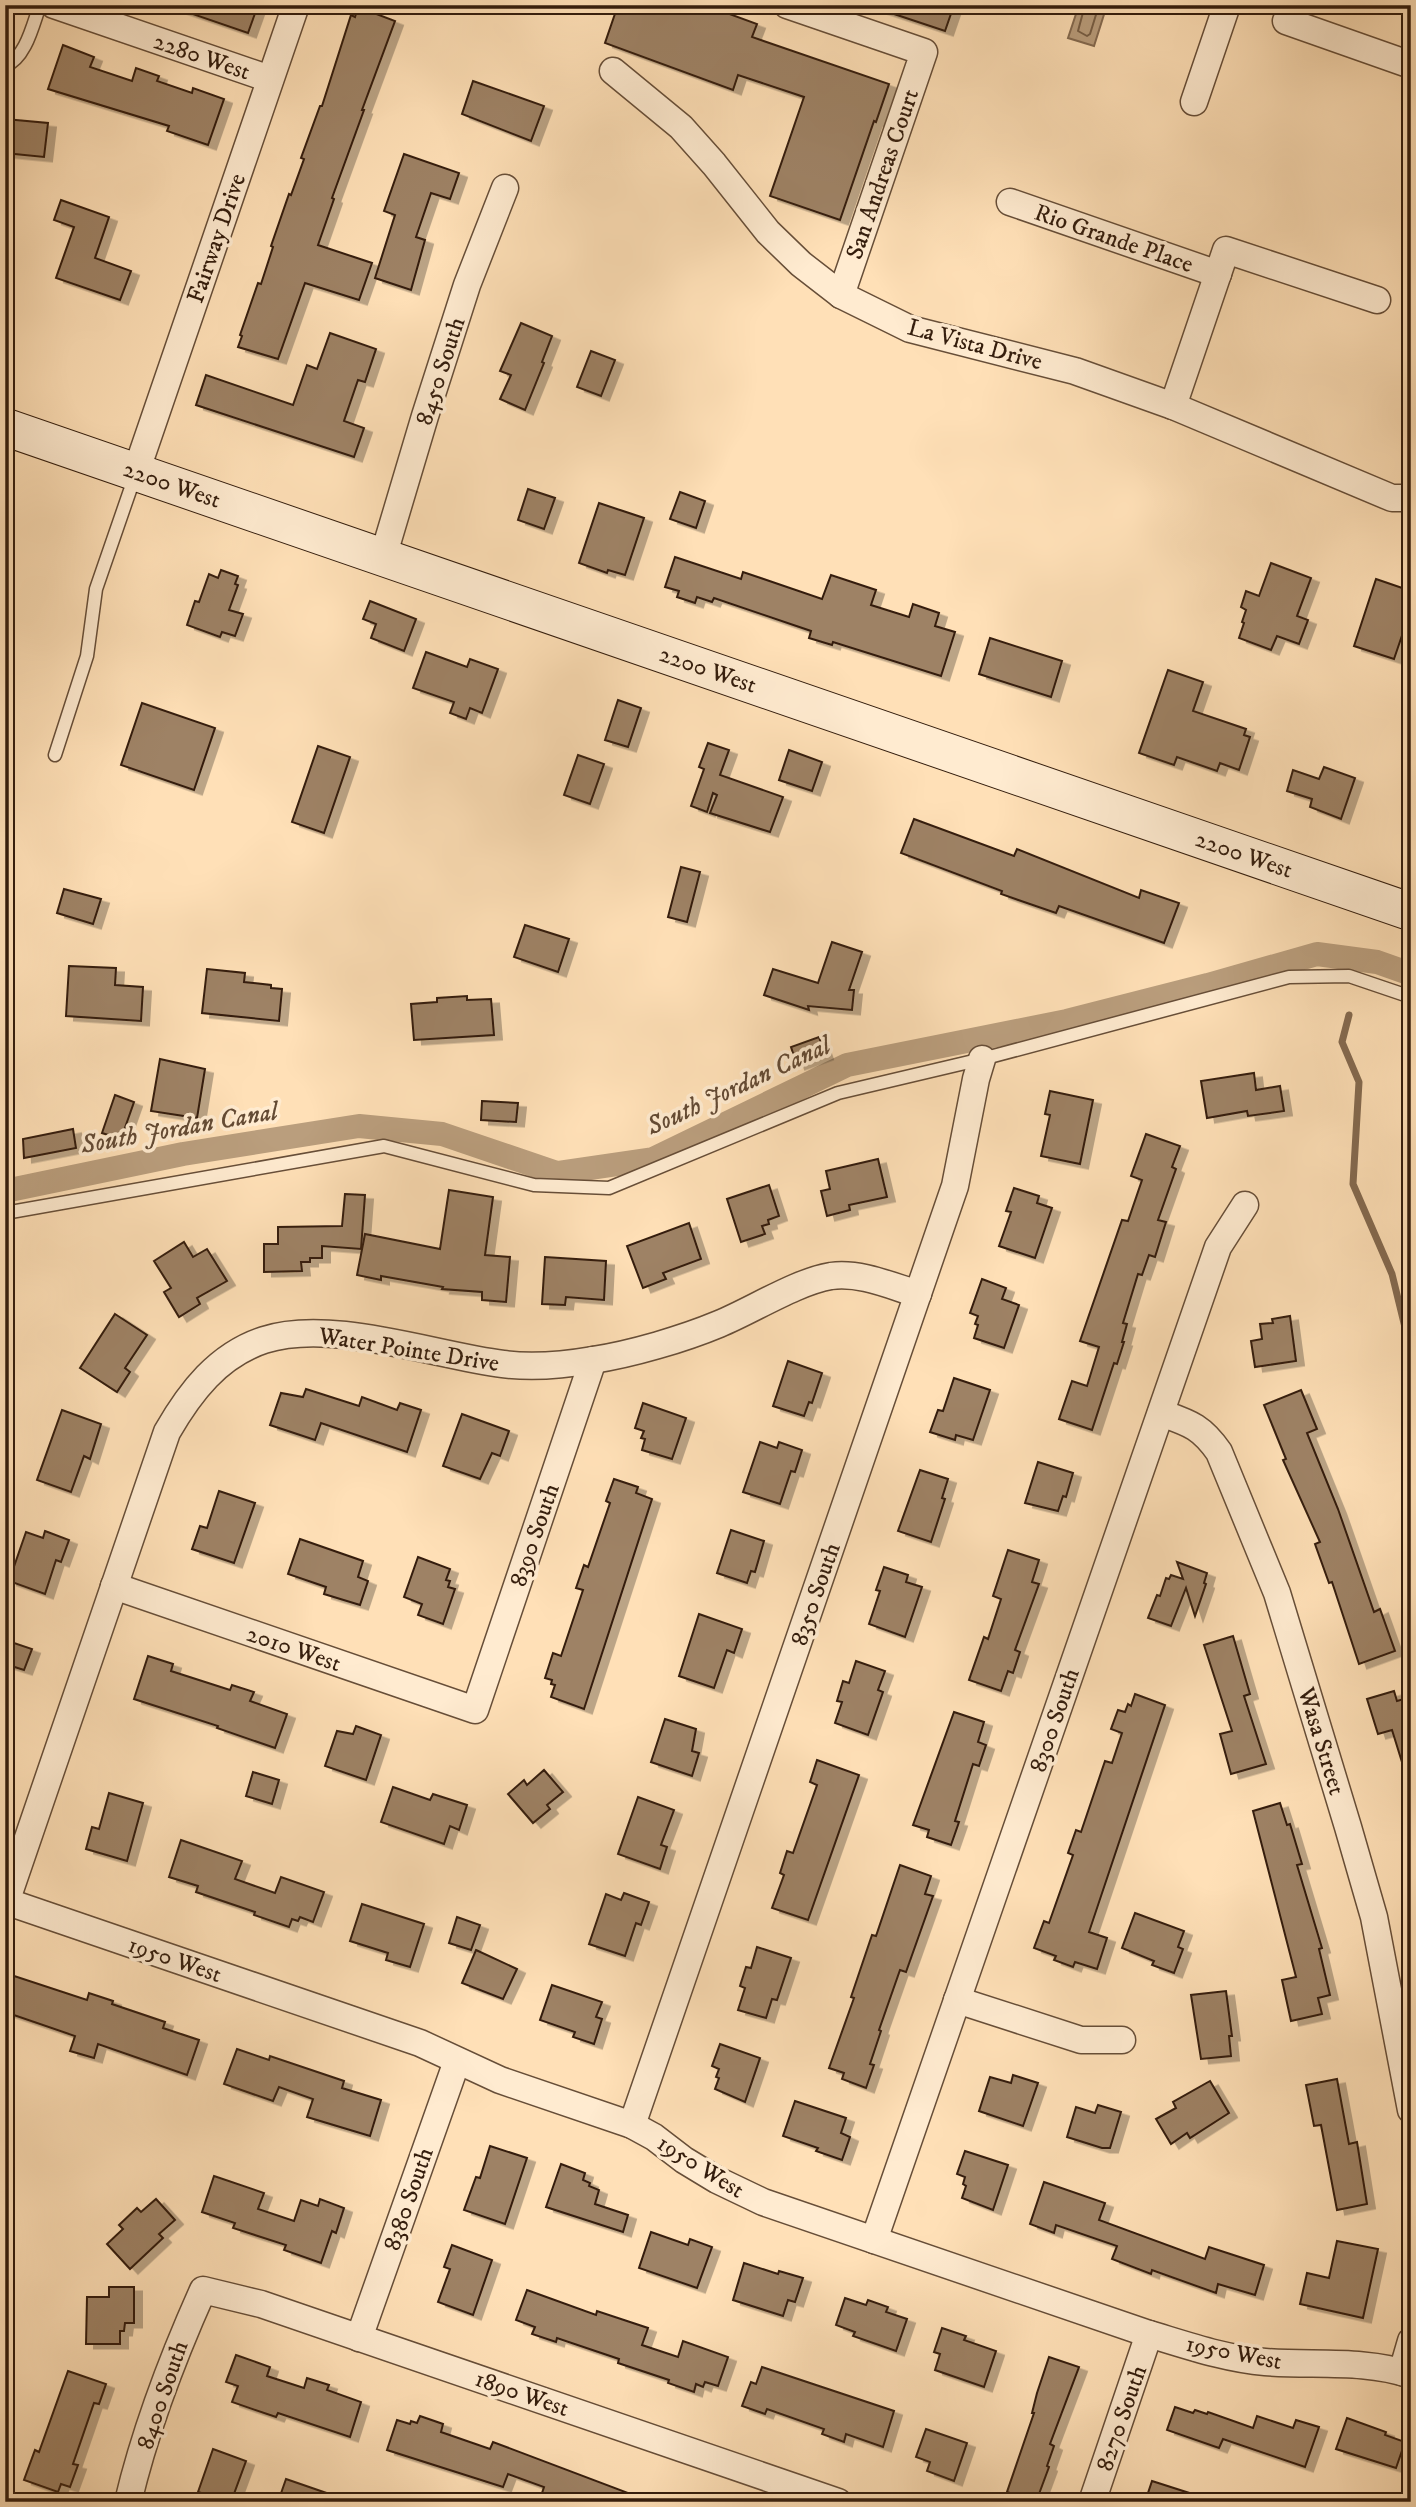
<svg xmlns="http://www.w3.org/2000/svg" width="1416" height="2507" viewBox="0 0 1416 2507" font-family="'IM FELL DW Pica',serif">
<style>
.water{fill:#ba9e7d;stroke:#846a50;stroke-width:2}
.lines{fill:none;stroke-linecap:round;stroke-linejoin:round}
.shore{stroke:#775e45;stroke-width:2}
.stream{stroke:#846a50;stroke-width:7}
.canal{stroke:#ba9e7d;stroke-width:24}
.building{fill:#9e8265;stroke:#341d0d;stroke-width:2;filter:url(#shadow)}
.lane-casing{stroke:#674e38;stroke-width:15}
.street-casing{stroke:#674e38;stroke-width:29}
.secondary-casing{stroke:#341d0d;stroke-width:39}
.lane{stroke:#ffebd0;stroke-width:12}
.street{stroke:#ffebd0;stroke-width:26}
.secondary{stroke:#ffebd0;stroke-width:37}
.labels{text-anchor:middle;stroke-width:7;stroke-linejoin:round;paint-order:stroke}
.street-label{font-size:24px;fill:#341d0d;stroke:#ffebd0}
.water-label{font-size:26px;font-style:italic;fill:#634a34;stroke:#ffebd0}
</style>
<defs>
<filter id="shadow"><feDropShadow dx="8" dy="4.5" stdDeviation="0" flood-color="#0004"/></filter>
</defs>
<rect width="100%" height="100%" fill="#ffe0b7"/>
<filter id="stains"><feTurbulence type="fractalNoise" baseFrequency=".00286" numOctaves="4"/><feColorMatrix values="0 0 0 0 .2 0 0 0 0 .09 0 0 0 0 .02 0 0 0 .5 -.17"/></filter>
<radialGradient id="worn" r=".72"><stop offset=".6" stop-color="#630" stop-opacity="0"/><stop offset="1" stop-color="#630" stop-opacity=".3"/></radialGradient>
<path class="water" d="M1079,5H1107L1094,46L1068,38Z"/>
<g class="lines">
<path class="shore" d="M1085,5L1078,31L1087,36L1090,34L1099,5"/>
<path class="stream" d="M1349,1015L1342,1042L1359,1082L1353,1184L1392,1274L1411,1352"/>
<path class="canal" d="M5,1191L183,1154L359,1126L442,1134L557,1173L653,1159L847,1065L1067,1021L1208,985L1317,954L1377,962L1411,974"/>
</g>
<g class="building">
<path d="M176,5H258L248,33L175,8Z"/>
<path d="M618,5H705L757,24L752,37L889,84L876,122L874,121L840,220L770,196L804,97L738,75L733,90L605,43Z"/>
<path d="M880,5H954L945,31L879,9Z"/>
<path d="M358,7L395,21L362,110H364L332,198L334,199L318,245L372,263L359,300L305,283L278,359L238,347L242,336L240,335L258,283L261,284L273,247L271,246L289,194L291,195L304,159L301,158L320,106H322L351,15L355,17Z"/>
<path d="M63,45L94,57L90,67L132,81L136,68L159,76L157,81L192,93L193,88L224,99L208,145L167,131L169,126L48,89Z"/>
<path d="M473,81L544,106L531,141L462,114Z"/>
<path d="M5,119L48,123L44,157L5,153Z"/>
<path d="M404,154L459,173L450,199L431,193L416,237L425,240L411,290L375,278L395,215L384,211Z"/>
<path d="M61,200L109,217L95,258L131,271L120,300L56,278L74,227L54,220Z"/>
<path d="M521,323L552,336L542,362L544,363L525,410L500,399L511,375L500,371Z"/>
<path d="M330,333L376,349L365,382L358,380L344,421L364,428L354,457L196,405L206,375L293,405L307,365L317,369Z"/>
<path d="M591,351L615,360L601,396L577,387Z"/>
<path d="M528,489L555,498L544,529L518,520Z"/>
<path d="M680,492L705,501L696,528L670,519Z"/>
<path d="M599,503L644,518L625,575L608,570L607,573L579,563Z"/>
<path d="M675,557L741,579L743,572L822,599L831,575L876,590L871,605L909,617L913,604L939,613L935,626L955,632L941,676L833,642L832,645L809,638L811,631L714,598L712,602L697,597L695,603L677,597L679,591L665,587Z"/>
<path d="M1271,563L1311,578L1297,616L1308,620L1299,644L1277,636L1271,650L1239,638L1244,623L1242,622L1246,610L1241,607L1246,591L1259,596Z"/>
<path d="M221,570L238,576L235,584L238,585L229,610L243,614L235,636L222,632L220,637L187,625L195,601L199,602L209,574L218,578Z"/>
<path d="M1376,579L1411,591V609L1394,659L1354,646Z"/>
<path d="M370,601L416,619L404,651L371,638L376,624L363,619Z"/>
<path d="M990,638L1062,661L1051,697L979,674Z"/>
<path d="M426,652L467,667L470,659L498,669L482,713L470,708L466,719L450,713L454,702L413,688Z"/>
<path d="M1168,670L1203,682L1193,711L1246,729L1244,735L1250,737L1239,770L1220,763L1217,771L1177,757L1174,765L1139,753Z"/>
<path d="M618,700L641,708L628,747L605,740Z"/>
<path d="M142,703L215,728L194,790L121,765Z"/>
<path d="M708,743L729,750L720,775L783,797L770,832L710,813L717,795L713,793L707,812L691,806L704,769L699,767Z"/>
<path d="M318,746L350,757L324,833L292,822Z"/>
<path d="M789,750L822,762L812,791L779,780Z"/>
<path d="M578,755L604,764L590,804L564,795Z"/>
<path d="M1324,767L1355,778L1341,819L1310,807L1312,799L1287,791L1293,770L1319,779Z"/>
<path d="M914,819L1014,856L1017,849L1139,898L1141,890L1179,903L1164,943L1059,906L1056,913L1001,894L1002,891L901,853Z"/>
<path d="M681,867L700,872L687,922L668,917Z"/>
<path d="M64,889L101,899L93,924L57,913Z"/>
<path d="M525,925L569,939L558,972L514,957Z"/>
<path d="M832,942L862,952L849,990H854L852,1010L808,1006L809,1010L764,995L773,969L818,983Z"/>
<path d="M69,966L116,968L115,985L143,987L141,1021L66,1016Z"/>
<path d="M207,969L245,973L244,982L271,985V988L282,989L279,1021L202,1013Z"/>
<path d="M467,996V1000L491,999L494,1035L414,1040L411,1004L437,1002V998Z"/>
<path d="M819,1037L825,1055L797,1065L791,1047Z"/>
<path d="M160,1059L205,1069L197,1118L151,1111Z"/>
<path d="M1254,1073L1256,1090L1280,1086L1284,1111L1248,1116L1247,1111L1207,1118L1201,1081Z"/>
<path d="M1050,1091L1093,1100L1080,1164L1041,1156L1050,1115L1045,1114Z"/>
<path d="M115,1095L134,1102L121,1139L102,1133Z"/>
<path d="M482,1101L518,1103L516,1122L481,1120Z"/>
<path d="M73,1129L76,1148L24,1158L23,1139Z"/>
<path d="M1146,1134L1180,1146L1172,1167L1176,1169L1158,1220L1166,1222L1155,1257L1149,1255L1142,1275L1138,1274L1123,1323L1127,1324L1122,1342H1124L1117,1364L1114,1363L1092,1430L1059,1419L1072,1381L1087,1386L1099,1347L1080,1341L1122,1220L1128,1221L1142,1180L1131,1176Z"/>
<path d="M878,1159L887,1197L849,1205L850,1210L827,1216L821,1191L830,1189L826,1171Z"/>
<path d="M769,1185L779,1216L768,1220L769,1224L762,1226L765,1234L741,1242L727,1199Z"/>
<path d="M1014,1188L1039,1196L1037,1203L1052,1208L1035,1258L999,1246L1011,1212L1006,1211Z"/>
<path d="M449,1190L493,1197L485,1255L510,1257L506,1302L482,1300V1292L442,1289L443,1287L381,1276V1280L357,1275L365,1234L440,1249Z"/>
<path d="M345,1194L365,1195L361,1249L322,1246V1258H310V1262H301L302,1271L264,1272V1244H278V1227L342,1226Z"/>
<path d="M689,1223L701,1259L663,1273L666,1279L643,1288L627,1246Z"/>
<path d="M184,1242L193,1257L207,1249L227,1281L197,1298L200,1304L179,1317L164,1292L171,1288L154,1261Z"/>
<path d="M545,1257L606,1261L604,1300L566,1297L565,1305L542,1304Z"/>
<path d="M982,1279L1006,1288L1002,1299L1019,1305L1004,1348L974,1338L978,1325L975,1324L978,1316L970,1313Z"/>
<path d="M115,1314L147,1335L125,1368L130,1372L117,1392L80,1368Z"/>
<path d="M1290,1316L1296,1361L1255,1367L1251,1341L1262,1339L1260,1324L1273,1323L1272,1319Z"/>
<path d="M788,1361L822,1373L812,1403L809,1402L804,1416L773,1406Z"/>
<path d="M954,1378L990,1390L973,1440L956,1435L955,1440L930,1432L938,1410L943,1411Z"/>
<path d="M306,1389L359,1406L362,1397L397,1410L400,1403L421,1410L407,1452L321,1423L315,1440L270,1425L281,1393L303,1397Z"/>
<path d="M1301,1390L1317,1429L1307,1433L1338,1509L1374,1612L1380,1609L1395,1651L1359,1664L1332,1582L1329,1583L1315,1544L1320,1542L1283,1460L1286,1459L1264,1405Z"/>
<path d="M643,1403L686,1418L672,1459L642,1450L645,1439L641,1438L644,1431L635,1428Z"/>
<path d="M62,1410L101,1424L90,1459L84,1456L71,1492L37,1480Z"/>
<path d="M462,1414L509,1431L500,1456L492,1453L480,1479L443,1466Z"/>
<path d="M760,1442L777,1448L779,1442L802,1450L795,1472L791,1471L780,1504L743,1492Z"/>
<path d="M1038,1462L1073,1473L1066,1497L1063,1496L1058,1511L1025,1503Z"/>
<path d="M920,1470L948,1479L942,1498L945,1499L931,1542L898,1531Z"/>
<path d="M614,1479L638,1487L636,1493L652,1499L584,1709L551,1697L555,1685L551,1684L552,1680L545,1678L553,1653L561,1656L583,1590L576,1588L584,1565L588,1567L610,1503L606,1501Z"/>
<path d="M219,1491L255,1503L234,1563L192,1549L200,1526L207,1528Z"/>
<path d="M731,1530L764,1541L755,1572L751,1571L747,1583L717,1573Z"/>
<path d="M45,1531L69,1540L61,1562L56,1560L45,1594L9,1581L26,1532L43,1538Z"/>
<path d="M300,1539L363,1561L358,1577L368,1581L360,1605L324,1594L326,1587L288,1574Z"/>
<path d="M1008,1550L1039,1560L1032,1582L1039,1584L1015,1650L1020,1652L1013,1673L1008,1671L1001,1691L969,1680L984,1637L988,1639L1001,1599L993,1596Z"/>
<path d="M418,1557L450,1569L446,1580L450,1581L448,1587L455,1589L443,1624L418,1615L422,1604L404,1597Z"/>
<path d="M1177,1562L1207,1573L1204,1583L1206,1584L1195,1616L1186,1588L1171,1626L1148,1618L1157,1595L1160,1596L1166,1578L1169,1579L1171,1575L1183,1579Z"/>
<path d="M884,1567L908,1575L906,1582L922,1587L905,1637L869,1624L880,1591L876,1590Z"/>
<path d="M699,1614L742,1629L734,1653L727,1650L714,1688L679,1676Z"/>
<path d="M1233,1636L1250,1694L1244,1696L1266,1764L1231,1774L1220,1734L1232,1731L1204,1645Z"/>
<path d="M5,1640L32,1649L24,1670L5,1664Z"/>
<path d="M148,1656L173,1664L171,1671L230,1690L232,1685L254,1692L250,1701L287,1714L275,1748L217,1728L218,1726L134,1699Z"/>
<path d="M856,1661L885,1671L878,1690L883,1692L868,1735L835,1723L842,1702L837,1701L843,1681L849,1683Z"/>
<path d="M1394,1691L1397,1701L1411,1697V1775H1406L1392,1730L1378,1734L1367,1699Z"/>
<path d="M1135,1694L1165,1705L1089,1932L1107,1938L1097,1969L1075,1962L1073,1967L1054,1960L1056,1956L1034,1948L1044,1921L1049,1923L1073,1855L1068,1853L1076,1830L1081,1832L1105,1761L1112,1763L1122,1733L1111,1729L1118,1710L1125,1712L1128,1704L1131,1706Z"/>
<path d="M954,1712L984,1722L978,1742L986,1745L979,1766L973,1764L955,1821L959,1822L951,1845L927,1837L929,1830L913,1825Z"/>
<path d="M665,1719L696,1729L692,1751L699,1753L692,1776L651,1762Z"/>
<path d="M356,1726L381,1735L366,1780L325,1766L337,1731L353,1734Z"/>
<path d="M817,1760L859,1775L808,1920L772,1908L784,1875L780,1873L787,1851L793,1853L817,1785L810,1782Z"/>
<path d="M544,1770L563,1792L547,1805L550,1809L533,1823L508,1794L524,1780L527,1785Z"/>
<path d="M253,1772L279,1780L272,1804L246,1796Z"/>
<path d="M393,1787L430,1800L433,1794L467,1805L459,1830L450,1826L444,1844L381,1822Z"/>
<path d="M109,1793L143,1803L127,1861L86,1849L92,1827L99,1829Z"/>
<path d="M638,1797L674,1810L661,1845L667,1847L660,1869L618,1854Z"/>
<path d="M1280,1803L1287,1825L1290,1824L1302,1864L1297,1865L1322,1948L1319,1949L1330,1995L1318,1998L1322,2014L1291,2021L1282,1980L1296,1977L1253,1811Z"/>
<path d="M181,1840L242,1861L235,1879L275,1893L281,1877L324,1892L313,1922L300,1917L298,1921L292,1919L289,1927L254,1915L255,1912L196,1892L198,1886L169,1877Z"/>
<path d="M900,1865L931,1876L925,1894L933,1896L906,1972L900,1970L879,2030L881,2031L870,2064L874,2065L866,2088L842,2079L844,2073L829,2068L854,1998L851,1997L872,1935L876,1936Z"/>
<path d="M624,1893L649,1902L641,1925L636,1923L625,1956L589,1944L606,1894L621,1900Z"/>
<path d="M362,1904L424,1924L410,1967L386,1960L388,1953L350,1941Z"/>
<path d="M1135,1913L1184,1931L1178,1947L1183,1949L1174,1973L1152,1965L1154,1961L1122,1948Z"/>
<path d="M457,1917L480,1925L471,1950L449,1943Z"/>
<path d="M757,1947L791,1958L777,2000L772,1999L766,2018L738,2010L745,1988L740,1986L746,1967L751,1968Z"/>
<path d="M476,1950L517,1969L503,1999L462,1983Z"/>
<path d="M5,1973L87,2000L89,1993L113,2001L112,2004L165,2022L163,2028L199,2040L187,2075L98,2044L94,2058L70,2051L75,2036L5,2012Z"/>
<path d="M552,1985L602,2002L596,2017L602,2019L594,2044L573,2037L575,2032L540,2020Z"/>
<path d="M1226,1991L1232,2036H1229L1231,2056L1201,2059L1191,1995Z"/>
<path d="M720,2044L760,2058L745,2102L715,2089L719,2078L716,2077L719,2069L712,2066Z"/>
<path d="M237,2049L269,2060L270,2056L344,2081L342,2088L381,2100L370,2136L307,2117L313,2099L279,2087L273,2101L224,2084Z"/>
<path d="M1013,2075L1038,2083L1023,2126L979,2111L990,2077L1011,2083Z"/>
<path d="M1337,2079L1349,2144L1357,2142L1367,2204L1337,2210L1321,2125L1314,2126L1306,2085Z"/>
<path d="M1210,2081L1229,2113L1190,2138L1187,2133L1171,2144L1156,2119L1176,2108L1173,2102Z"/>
<path d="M795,2101L846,2118L841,2133L850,2137L842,2160L816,2151L818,2148L783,2136Z"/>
<path d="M1098,2105L1121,2112L1110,2148H1102L1067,2137L1076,2107L1095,2113Z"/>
<path d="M490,2146L527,2158L505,2224L464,2210L476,2177L480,2178Z"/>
<path d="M965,2151L1008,2165L993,2210L962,2198L966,2186L963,2184L965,2177L957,2174Z"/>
<path d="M561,2164L585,2173L583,2180L590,2183L589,2186L599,2190L595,2204L628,2215L623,2232L546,2207Z"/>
<path d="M214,2176L264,2193L258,2209L294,2221L301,2200L318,2206L320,2199L344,2208L336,2233L332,2231L321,2263L284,2250L286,2245L233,2228L235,2223L202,2212Z"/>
<path d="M1044,2182L1105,2203L1099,2220L1205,2259L1209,2247L1264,2265L1255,2295L1218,2284L1216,2293L1152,2270L1151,2274L1112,2259L1117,2246L1056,2225L1054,2233L1030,2224Z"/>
<path d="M156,2199L175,2220L159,2234L163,2238L130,2269L107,2244L123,2229L119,2225L137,2208L141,2212Z"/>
<path d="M651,2232L688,2245L690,2239L712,2247L697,2288L639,2268Z"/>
<path d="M1337,2241L1378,2249L1363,2318L1300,2304L1307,2273L1329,2278Z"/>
<path d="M452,2245L492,2260L473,2315L438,2302L450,2269L444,2267Z"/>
<path d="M744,2263L778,2274L779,2271L803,2278L795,2302L788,2300L783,2316L733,2300Z"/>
<path d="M109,2287H134V2323H125L124,2331H120V2344H86L87,2297H109Z"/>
<path d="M527,2290L596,2315L597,2311L648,2328L642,2345L678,2357L683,2341L728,2357L718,2386L705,2382L703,2387L696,2384L694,2392L668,2383L669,2380L618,2363L619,2359L557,2338L556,2342L532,2334L535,2327L516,2320Z"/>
<path d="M845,2298L866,2305L868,2300L888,2307L886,2312L907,2319L896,2351L853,2336L855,2332L836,2325Z"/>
<path d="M942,2328L966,2336L964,2340L996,2351L984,2387L935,2370L940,2354L934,2352Z"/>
<path d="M236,2355L270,2367L267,2376L304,2388L307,2378L329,2385L327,2390L361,2402L350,2437L278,2413L276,2417L232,2402L238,2386L226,2382Z"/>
<path d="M1049,2357L1079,2367L1050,2444L1054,2446L1047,2466L1049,2467L1036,2502L1007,2492L1034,2413H1032L1037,2393Z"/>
<path d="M762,2367L894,2411L883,2447L846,2434L844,2442L822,2434L824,2429L767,2409L765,2414L742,2406L751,2382L756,2384Z"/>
<path d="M68,2371L106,2384L99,2404L94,2403L73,2464L78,2465L70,2487L61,2484L58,2492L24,2480L35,2450L39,2452Z"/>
<path d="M1175,2407L1193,2413L1195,2410L1207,2414L1208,2412L1253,2428L1257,2416L1293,2428L1296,2420L1319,2427L1305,2467L1223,2439L1219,2448L1167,2430Z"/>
<path d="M420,2416L443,2424L441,2432L490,2449L493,2442L644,2499L643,2502H539L544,2487L508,2474L503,2487L387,2450L397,2420L410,2424L411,2421L417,2423Z"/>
<path d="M1347,2418L1386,2432L1385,2435L1405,2442L1396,2468L1336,2449Z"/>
<path d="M926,2429L967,2443L954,2481L927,2471L930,2462L916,2457Z"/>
<path d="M213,2449L246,2461L231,2502L198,2492Z"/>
<path d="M286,2479L344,2499V2502H278Z"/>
<path d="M1152,2481L1205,2498L1204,2502H1145Z"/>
</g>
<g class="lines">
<defs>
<g id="lane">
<path d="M5,66C26,58 33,24 40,5"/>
<path d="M55,755L87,656L96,589L135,476"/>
<path d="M5,1213L384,1146L534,1185L609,1188L838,1093L982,1059L1289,977L1349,976L1411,997"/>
</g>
<g id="street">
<path d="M54,5L270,79"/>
<path d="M787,5L924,52L841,295"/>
<path d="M1286,21L1411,65"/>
<path d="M613,71L681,127L714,164L768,232L801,264L841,295L910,329L1075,371L1173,406L1392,498H1411"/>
<path d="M1194,102L1227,5"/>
<path d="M1010,202L1218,274"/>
<path d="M1173,406L1226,250L1377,300"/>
<path d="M136,472L296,5"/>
<path d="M383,557L425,416L467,285L505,188"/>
<path d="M1161,1413C1189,1423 1201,1426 1219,1452L1277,1593L1348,1827L1374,1917L1411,2110"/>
<path d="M114,1586L475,1710L593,1360"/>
<path d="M5,1901L420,2043L500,2080L632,2125L654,2137L684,2160L717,2180L763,2202L1149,2334C1186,2345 1226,2359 1265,2362C1312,2366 1365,2359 1411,2375"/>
<path d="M6,1902L167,1432C190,1392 218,1355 264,1340C330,1318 433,1355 503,1364C532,1368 564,1365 593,1360C632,1354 683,1339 719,1324C753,1310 796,1282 831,1276C861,1272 891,1286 918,1294"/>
<path d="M957,2000L1081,2040H1122"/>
<path d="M632,2125L955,1186L976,1079L982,1059"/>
<path d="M874,2240L1218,1247L1245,1205"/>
<path d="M359,2338L457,2061"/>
<path d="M1402,2372L1411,2341"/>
<path d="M128,2502C145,2430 173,2357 203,2290L261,2304L838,2502"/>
<path d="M1092,2502L1149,2334"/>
</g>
<path id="secondary" d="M5,427L1411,912"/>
</defs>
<use href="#lane" class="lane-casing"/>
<use href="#street" class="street-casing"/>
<use href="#secondary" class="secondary-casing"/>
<use href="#lane" class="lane"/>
<use href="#street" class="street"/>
<use href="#secondary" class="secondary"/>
</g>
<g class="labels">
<g class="street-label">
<text transform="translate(202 56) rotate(19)" y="8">2280 West</text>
<text transform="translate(882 174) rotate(-71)" y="8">San Andreas Court</text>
<text transform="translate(216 238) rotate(-71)" y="8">Fairway Drive</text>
<text transform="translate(1114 238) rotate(19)" y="8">Rio Grande Place</text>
<text transform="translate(975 344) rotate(15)" y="8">La Vista Drive</text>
<text transform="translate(440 371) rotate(-72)" y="8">8450 South</text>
<text transform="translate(172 484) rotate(19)" y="8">2200 West</text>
<text transform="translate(708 669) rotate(19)" y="8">2200 West</text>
<text transform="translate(1244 854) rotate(19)" y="8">2200 West</text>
<text transform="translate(409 1349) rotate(9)" y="8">Water Pointe Drive</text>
<text transform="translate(534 1535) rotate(-71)" y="8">8390 South</text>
<text transform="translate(815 1594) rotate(-71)" y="8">8350 South</text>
<text transform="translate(294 1648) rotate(19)" y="8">2010 West</text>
<text transform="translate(1054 1720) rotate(-71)" y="8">8300 South</text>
<text transform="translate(1322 1741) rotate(73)" y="8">Wasa Street</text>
<text transform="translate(175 1959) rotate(19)" y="8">1950 West</text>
<text transform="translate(701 2166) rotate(32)" y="8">1950 West</text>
<text transform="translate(408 2199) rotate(-71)" y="8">8380 South</text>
<text transform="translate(1234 2352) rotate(11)" y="8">1950 West</text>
<text transform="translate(522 2393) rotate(19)" y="8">1890 West</text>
<text transform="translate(162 2395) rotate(-71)" y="8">8400 South</text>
<text transform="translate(1121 2418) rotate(-71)" y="8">8270 South</text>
</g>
<g class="water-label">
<text transform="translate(738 1085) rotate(-25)" y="9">South Jordan Canal</text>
<text transform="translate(179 1127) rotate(-10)" y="9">South Jordan Canal</text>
</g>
</g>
<rect width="1416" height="2507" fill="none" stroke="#ffe0b7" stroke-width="28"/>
<rect x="7" y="7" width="1402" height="2493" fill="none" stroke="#341d0d" stroke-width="3.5"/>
<rect x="14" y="14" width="1388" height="2479" fill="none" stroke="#341d0d" stroke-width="2"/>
<rect width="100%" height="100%" filter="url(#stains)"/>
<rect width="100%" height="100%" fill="url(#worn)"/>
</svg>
